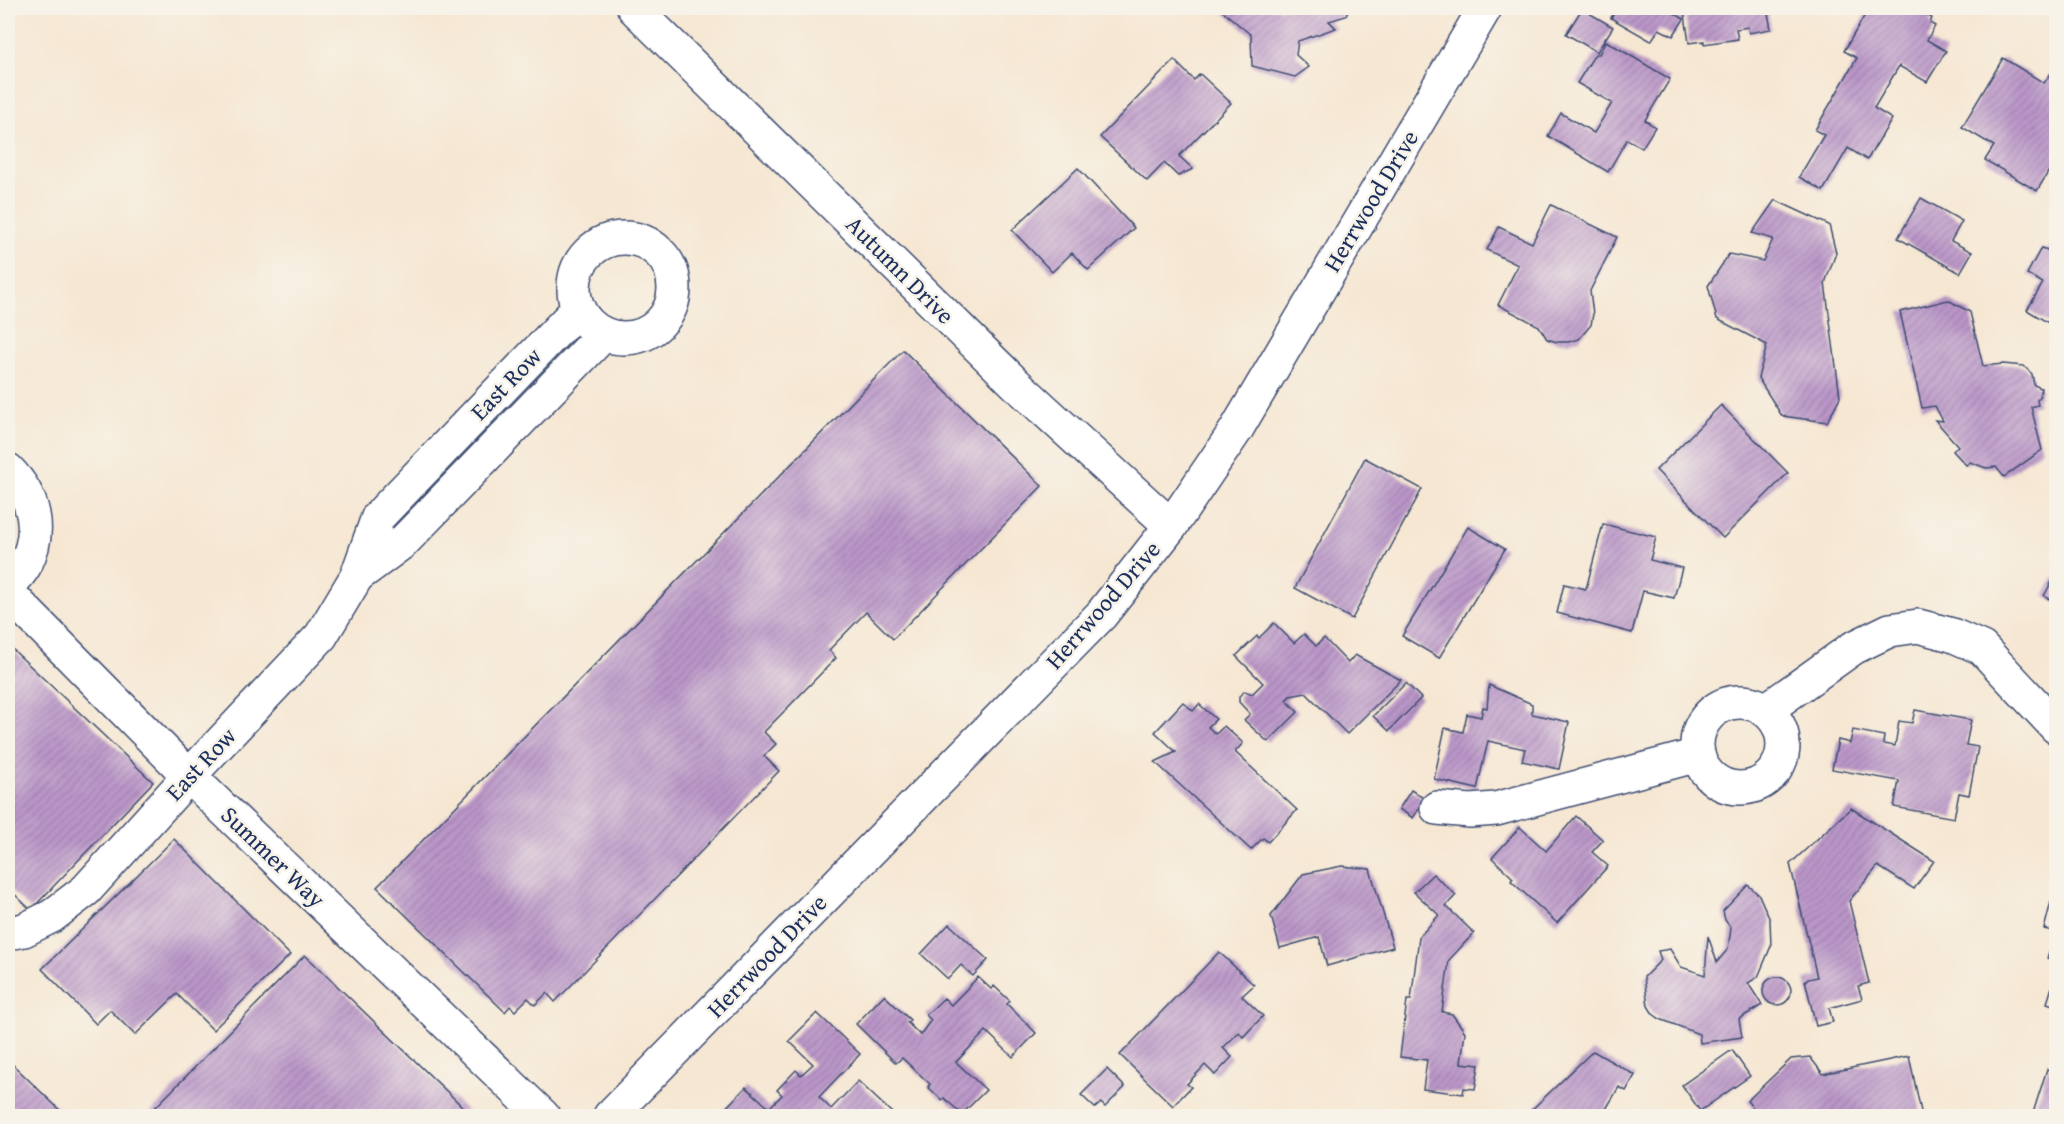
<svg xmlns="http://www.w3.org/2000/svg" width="2064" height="1124" viewBox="0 0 2064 1124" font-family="'Gentium Book Plus',serif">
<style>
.building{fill:url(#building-hatch)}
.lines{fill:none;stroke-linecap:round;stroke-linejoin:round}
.minor-casing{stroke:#3c4b70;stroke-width:36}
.tertiary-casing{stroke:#3c4b70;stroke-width:36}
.minor{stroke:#fff;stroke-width:33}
.tertiary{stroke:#fff;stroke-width:33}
.labels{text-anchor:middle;stroke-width:5;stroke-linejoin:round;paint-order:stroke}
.street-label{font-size:24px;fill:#1b2f5e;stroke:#f7f3e8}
</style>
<defs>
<pattern id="building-hatch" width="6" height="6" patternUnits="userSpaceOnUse" patternTransform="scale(1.5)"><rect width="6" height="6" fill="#bb97c9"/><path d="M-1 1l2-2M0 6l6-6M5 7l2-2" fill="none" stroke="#977ca6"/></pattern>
</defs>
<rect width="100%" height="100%" fill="#f7f3e8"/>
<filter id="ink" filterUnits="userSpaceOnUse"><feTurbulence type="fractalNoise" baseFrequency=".0167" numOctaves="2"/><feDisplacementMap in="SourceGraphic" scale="12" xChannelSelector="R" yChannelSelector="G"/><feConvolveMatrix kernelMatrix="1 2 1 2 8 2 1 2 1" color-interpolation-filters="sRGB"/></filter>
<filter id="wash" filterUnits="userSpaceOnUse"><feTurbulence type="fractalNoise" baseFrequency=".008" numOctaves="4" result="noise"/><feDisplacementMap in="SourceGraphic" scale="24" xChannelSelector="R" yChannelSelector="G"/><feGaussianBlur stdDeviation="1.35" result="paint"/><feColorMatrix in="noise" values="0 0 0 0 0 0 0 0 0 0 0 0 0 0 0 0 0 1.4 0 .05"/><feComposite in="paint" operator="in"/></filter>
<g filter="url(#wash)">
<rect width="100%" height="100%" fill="#f6e7d3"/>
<g id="blocks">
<g class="building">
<path d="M1219,8H1349L1346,16L1329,21L1336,28L1298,41L1296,55L1309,67L1295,77L1252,66L1251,35Z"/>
<path d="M1617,8H1677L1674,13L1684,19L1673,36L1659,29L1651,41L1611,18Z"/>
<path d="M1684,8H1767L1771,29L1749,33L1748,27L1736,29L1738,39L1704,44V41L1689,43Z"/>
<path d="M1869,8H1914L1932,18L1930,23L1935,26L1927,40L1946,51L1927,82L1899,66L1874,108L1892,119L1867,160L1848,148L1823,191L1799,177L1824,135L1815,130L1857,58L1844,51Z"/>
<path d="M1582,9L1613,27L1597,52L1566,34Z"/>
<path d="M1606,41L1670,79L1645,120L1655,127L1642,148L1627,139L1608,172L1548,136L1561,113L1594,133L1612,103L1577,83L1595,54H1599Z"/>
<path d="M2003,58L2044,83L2051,73L2056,76V159L2037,191L1985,160L1994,146L1962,127Z"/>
<path d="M1174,60L1194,80L1200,74L1231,103L1179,156L1193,169L1178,176L1164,163L1147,181L1100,137Z"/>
<path d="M1078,168L1134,228L1088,270L1072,253L1052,272L1012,230Z"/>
<path d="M1921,198L1962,221L1951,241L1972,252L1960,273L1898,238Z"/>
<path d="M1775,200L1829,225L1836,253L1825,283L1840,397L1827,422L1782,416L1758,378L1767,345L1717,319L1708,286L1729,254L1763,261L1773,239L1752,233Z"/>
<path d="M1551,205L1617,237L1590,291L1593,314L1591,325L1579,339L1568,342H1557L1547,339L1539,326L1498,305L1518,265L1487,250L1499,227L1532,243Z"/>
<path d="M2056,235V325L2055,327L2027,310L2043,283L2027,274L2041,248L2048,250Z"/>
<path d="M1948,300L1970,312L1983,366L2003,364L2024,366L2032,374L2034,385L2041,388L2040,397L2037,400L2038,405L2031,407L2042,450L2004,477L1996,467L1986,468L1970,462L1966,465L1953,451L1958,446L1935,420L1943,421L1935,406L1922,408L1900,312Z"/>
<path d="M903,350L1042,486L893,639L866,612L829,650L836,658L764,732L776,744L764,756L779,771L555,1002L547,993L535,1005L528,998L515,1011L510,1006L505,1012L377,887Z"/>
<path d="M1721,405L1788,473L1723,538L1656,470Z"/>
<path d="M1365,458L1422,489L1352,619L1295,588Z"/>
<path d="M1603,524L1656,537L1650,560L1682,568L1674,598L1643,591L1632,633L1557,613L1564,584L1586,589Z"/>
<path d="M1468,527L1505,549L1439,658L1402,636Z"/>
<path d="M2056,574V603L2044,596Z"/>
<path d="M1274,623L1294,643L1304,634L1316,646L1324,638L1348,663L1355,655L1401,680L1347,734L1306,693L1290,696L1286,700L1298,712L1268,742L1244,720L1250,714L1239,702V696L1245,691L1252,694L1263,683L1236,656L1257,636L1259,638Z"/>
<path d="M8,645L153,782L31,910L8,888Z"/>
<path d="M1406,683L1421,698L1389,731L1373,716Z"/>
<path d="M1489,685L1532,704V714L1569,722L1559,769L1522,761L1525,749L1488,741L1477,789L1434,779L1445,728L1463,732L1467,714L1481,717L1483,707L1487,708Z"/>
<path d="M1183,702L1193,711L1199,704L1216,719L1208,727L1216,734L1224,726L1243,743L1235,752L1297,810L1268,842L1263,838L1251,850L1155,762L1176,752L1155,732Z"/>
<path d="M1915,710L1971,720L1966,745L1978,747L1969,795L1959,793L1954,818L1894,807L1899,781L1832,769L1838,740L1850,743L1853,730L1884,736L1883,744L1895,746L1899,721L1912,723Z"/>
<path d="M1411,790L1425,799L1413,818L1399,809Z"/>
<path d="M1851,808L1934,861L1914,889L1878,866L1849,901L1869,983L1858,986L1862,999L1829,1008L1833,1022L1816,1026L1805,980L1817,977L1790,864Z"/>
<path d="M1576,816L1603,840L1592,852L1608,866L1557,923L1511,881L1513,878L1492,858L1520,827L1546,851Z"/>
<path d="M174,839L290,955L213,1030L177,994L135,1035L110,1010L96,1024L42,969Z"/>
<path d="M1342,866L1370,869L1393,947L1327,966L1319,937L1280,948L1271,916L1303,874Z"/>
<path d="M1433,874L1456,895L1446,906L1474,933L1449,960L1442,1012L1452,1014L1465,1032L1461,1063L1479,1065L1475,1089L1464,1088L1463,1094L1423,1089L1427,1060L1400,1057L1407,1000H1411L1419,937L1439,915L1414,892Z"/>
<path d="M1748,885L1759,895L1770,920L1771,946L1758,977L1748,983L1762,1005L1739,1019L1742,1037L1700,1043L1699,1034L1660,1019L1653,1014L1648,1006L1644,977L1661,960L1658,951L1670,949L1681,967L1705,975L1708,936L1717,962L1728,949L1731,928L1725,920L1723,911Z"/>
<path d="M2051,902L2056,904V962L2047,959L2056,932L2044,929Z"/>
<path d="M949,924L988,960L973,976L961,965L948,979L921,954Z"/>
<path d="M1219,952L1254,985L1242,996L1263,1016L1243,1037L1239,1032L1223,1048L1232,1057L1215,1075L1205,1065L1187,1084L1191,1087L1173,1106L1120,1055Z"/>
<path d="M305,955L466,1110L459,1116H147Z"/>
<path d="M2056,974V1006L2047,1003Z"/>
<circle cx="1777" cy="991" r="14"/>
<path d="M978,977L991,989L994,986L1010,1001L1007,1004L1036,1033L1013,1057L986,1031L956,1062L986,1090L962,1114L944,1098L942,1100L928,1087L930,1084L902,1058L896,1063L856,1024L884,995L910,1020L907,1022L920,1035L931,1020L926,1015L944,998L951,1005Z"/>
<path d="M817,1013L860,1054L819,1097L831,1109L858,1081L892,1113L888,1116H718L746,1087L769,1108L782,1095L777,1090L796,1070L801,1075L813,1064L789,1041Z"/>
<path d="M1732,1050L1750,1076L1700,1111L1682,1085Z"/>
<path d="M1593,1051L1635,1075L1626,1091L1619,1087L1602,1116H1525Z"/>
<path d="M1909,1056L1922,1116H1757L1759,1114L1747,1101L1791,1059L1810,1057L1823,1074Z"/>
<path d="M8,1060L66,1116H8Z"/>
<path d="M1107,1069L1125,1087L1105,1107L1101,1103L1095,1108L1081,1095Z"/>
<path d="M2047,1069L2056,1072V1116H2032Z"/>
</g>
</g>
</g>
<g filter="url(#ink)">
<use href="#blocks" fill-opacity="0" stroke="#3c4b70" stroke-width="1.5"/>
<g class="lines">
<defs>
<g id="minor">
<path d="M634,8L1016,384L1171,526"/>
<circle cx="624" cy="288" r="50"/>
<path d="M8,470C34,496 43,530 25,565C21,573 13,580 8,587"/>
<path d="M357,576L403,542L604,334"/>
<path d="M8,593L189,776L543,1116"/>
<circle cx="1740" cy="745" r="43"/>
<path d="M1766,710L1853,648L1890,630L1918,626L1952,635L1982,648L2056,727"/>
<path d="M1437,808L1470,811L1496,809L1698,755"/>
<path d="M8,933L24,930L52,916L86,890L189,776L321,636L357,576L378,517L578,309"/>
</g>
<path id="tertiary" d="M610,1116L1101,615L1171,526L1236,430L1485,8"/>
</defs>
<use href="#minor" class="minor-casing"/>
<use href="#tertiary" class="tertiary-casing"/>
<use href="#minor" class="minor"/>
<use href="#tertiary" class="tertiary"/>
</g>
</g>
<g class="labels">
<g class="street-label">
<text transform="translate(1371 201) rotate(-59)" y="8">Herrwood Drive</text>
<text transform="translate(900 270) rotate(45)" y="8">Autumn Drive</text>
<text transform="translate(506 384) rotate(-46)" y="8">East Row</text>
<text transform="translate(1103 605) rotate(-49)" y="8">Herrwood Drive</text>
<text transform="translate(201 764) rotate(-47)" y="8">East Row</text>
<text transform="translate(273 857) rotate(44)" y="8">Summer Way</text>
<text transform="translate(767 956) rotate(-46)" y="8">Herrwood Drive</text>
</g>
</g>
<rect width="2064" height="1124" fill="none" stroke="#f7f3e8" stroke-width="30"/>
</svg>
